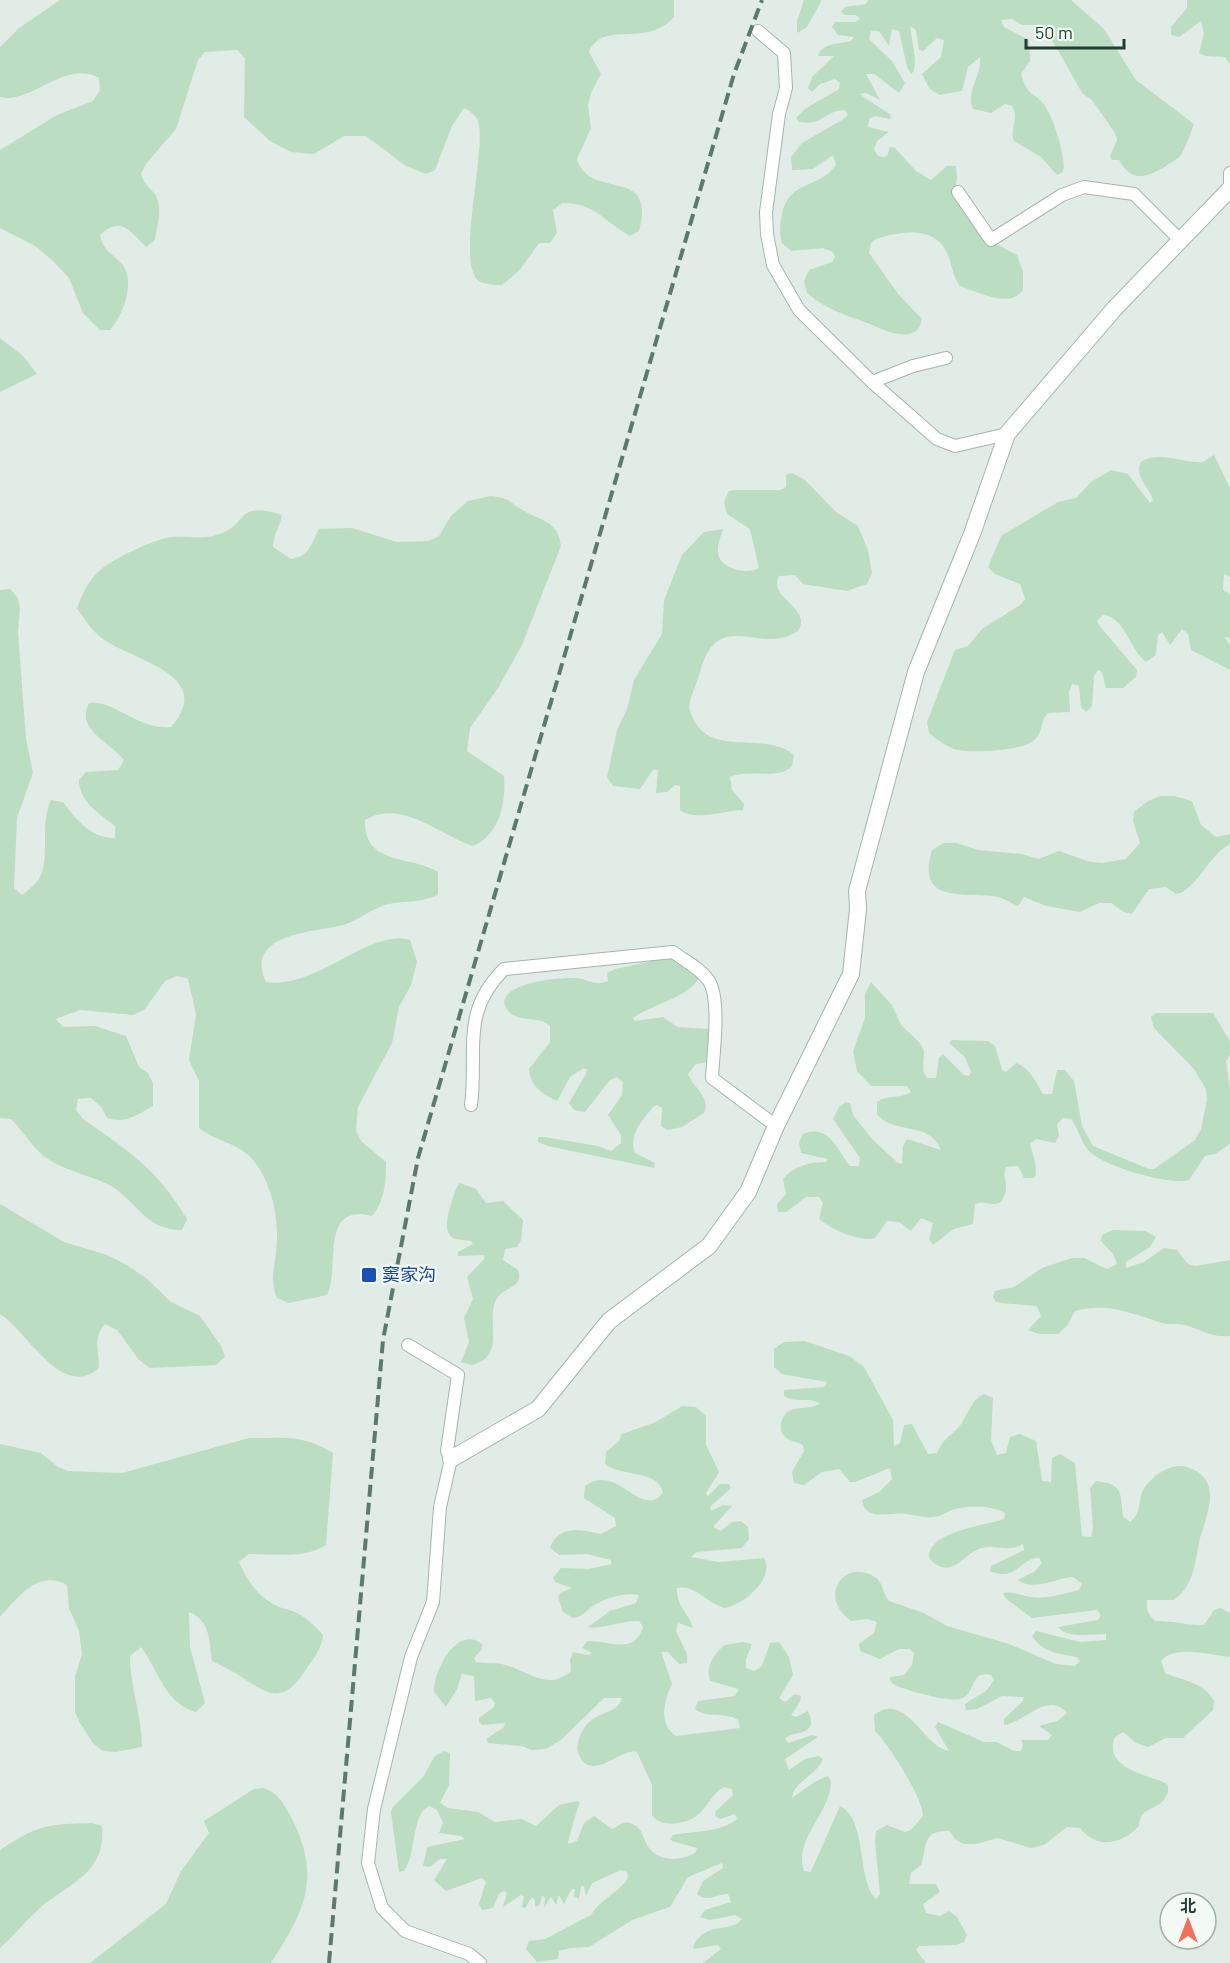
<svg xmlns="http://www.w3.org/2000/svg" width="1230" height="1963" viewBox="0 0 1230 1963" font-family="Barlow,'Noto Sans SC',sans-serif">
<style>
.green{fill:#bbddc1}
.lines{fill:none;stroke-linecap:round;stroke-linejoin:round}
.minor-casing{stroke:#a5b4ad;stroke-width:14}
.tertiary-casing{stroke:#a5b4ad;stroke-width:18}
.minor{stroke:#fff;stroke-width:12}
.tertiary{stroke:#fff;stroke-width:16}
.rail{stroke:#5c796e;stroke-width:4;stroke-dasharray:12 6;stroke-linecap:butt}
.transit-dot{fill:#1a4fb4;stroke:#f3f9f5;stroke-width:2}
.labels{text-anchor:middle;stroke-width:4.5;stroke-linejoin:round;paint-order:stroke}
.transit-label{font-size:18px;fill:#164399;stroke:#f3f9f5;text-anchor:start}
</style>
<rect width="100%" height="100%" fill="#e2ece7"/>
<g class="green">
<path d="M60,0H674V17C646,49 603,19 589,52L601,74L591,93L588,105L591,128L577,159C590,202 657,164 639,231L630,236C603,221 596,203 562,203L553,210L557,233L550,243H539L519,271L502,285C495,285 486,285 479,281C456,265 485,156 479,125C478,116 471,112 464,108L452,126L435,170L426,174L406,166L366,136H344L314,154L291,152L270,141L244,117L245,58L237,50L205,52L198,60L176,129L146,164L141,174C144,184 147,185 154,193C164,205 157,225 155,240L146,247C130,231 121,215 100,235C103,251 112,253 122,264C136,281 123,316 110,330H100L83,313L69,278L53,261L35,246L0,228V150L57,115L93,101L100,90L99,78C65,59 31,105 0,97V47L18,29Z"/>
<path d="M804,0H822L807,27L797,33V21Z"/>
<path d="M868,0H1071L1104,29L1136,80L1194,124C1190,134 1186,147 1181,155C1177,160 1171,162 1166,166C1146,178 1132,183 1119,160H1112L1110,156L1117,140L1115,133L1092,100L1082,93L1058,50L1044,30L1037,25H1022L1012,19L1001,20L1004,27L1029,40L1030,61L1021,74C1029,100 1034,90 1045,106C1053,117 1067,159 1063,172L1057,175L1041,157L1014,141C1009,129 1020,119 1012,106L1005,104L991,113L973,109C965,91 983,74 980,57L968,67L962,91L939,95L929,88L922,74L941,57L944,40L937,38L923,51L919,50L916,30L910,26L915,58L914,71L911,74L907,67L899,31L892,29L889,46L879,31H871L869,39L892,61L905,83L899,93L874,74H866L880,100L866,93L859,94L891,115L890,119L875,116L869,119L868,127L889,132L877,141L874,149L878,156L883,157L887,156L890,147L895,148L916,171L931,180L947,166H956L957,178L954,199L996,244L1017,255L1023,272V290C1009,309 978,292 960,286C953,277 952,265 948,255C936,225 901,231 876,239L871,243L869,253L899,295L922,319C917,347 884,330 870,324C848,316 825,309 807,293L804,281L809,270L832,262L835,257L833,252L823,248L791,251L782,243C779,233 780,224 782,214C789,180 817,190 836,165L833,155L813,169L792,170L791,157L802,143L842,120L848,115L845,110C825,110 823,126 799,122L796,118L805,109L839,89L840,83L835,79L820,84L812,92L808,88L812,77L834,56H818C822,43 839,44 851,41L854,37L838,35L832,27L835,22H855L860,19L856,15H845L841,12L845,7L866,4Z"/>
<path d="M1187,0H1230V64L1225,57L1206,56L1199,53L1204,33L1201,21L1179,37L1171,35V27L1187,8Z"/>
<path d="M0,338L23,356L37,374L0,392Z"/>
<path d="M1214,455L1230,488V577L1224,574L1223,590L1230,594V638L1224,637L1230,645V670L1191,650L1188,634L1182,629L1170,645L1162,632L1158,635L1156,655L1146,662C1130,650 1125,617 1103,615L1097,621L1099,625L1137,670L1136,677L1123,688H1106L1102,672L1098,670L1094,676L1092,706L1086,712L1081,707L1079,686L1072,684L1069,692L1070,712L1048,713C1039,722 1044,733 1033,741C1020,751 974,753 958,750C948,748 936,739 929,733L927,722L955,650L968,646L982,629L1020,605L1025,599L1020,584L995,574L988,567L1001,536L1058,502L1076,498L1091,482L1111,470L1128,474L1150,503L1153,500C1150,487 1133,477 1141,462C1159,450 1184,464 1202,462C1207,461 1209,457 1214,455Z"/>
<path d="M792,473L804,479L836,512L858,526L868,550L872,573L867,584L847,591L803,584L795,575L779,576C767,599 813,607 798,631C761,657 718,605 700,672C697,684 690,696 689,708C705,763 761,728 794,755L792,766C778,781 748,768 730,777L732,790L744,804L743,810C725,810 696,822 680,810V786L675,785L667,792L656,793L658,770H653L640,789L613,786L607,777L617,730L627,709L634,680L662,634L664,600L682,555L704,532L723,529C721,536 717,545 718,553C720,569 747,575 759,568L750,529L727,514L724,503L728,492L733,490H780L786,487V475Z"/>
<path d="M490,496C509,497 509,502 524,511C543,521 558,522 561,546L522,645L498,688L470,728L467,751L504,776C506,803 500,834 473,846C439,835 402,798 365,820C363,866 412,855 438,872V895C417,904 403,900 385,905C369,910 355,923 339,926C311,932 244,935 266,982C316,990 369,928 410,940L417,962L411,985L399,1007L392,1043L358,1107L356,1130L361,1141L386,1162C386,1181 385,1201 372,1216C318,1203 341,1268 327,1295L289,1303L277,1298C270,1282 274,1269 276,1253C280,1223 273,1184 253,1160C238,1142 216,1142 199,1128V1081L189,1060L196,1014L188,979L177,976L165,981L144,1010L133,1015L80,1010L56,1019L63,1027L95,1026L126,1036L139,1067L148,1073L153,1083V1106C137,1115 126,1124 107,1118L101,1107L91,1098L78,1099L76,1110L83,1119C129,1151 158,1170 187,1219L182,1230C142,1230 136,1197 105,1183C85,1174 63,1170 45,1157C35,1150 21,1129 11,1119L0,1118V590L10,589L18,598L20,609L18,632L26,739L33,773L17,818L14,888L22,895C27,891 35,885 39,879C51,858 39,825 51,800L63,802C77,820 90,838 115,838V826C99,813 79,802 79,780L86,772L118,770L124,760C110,742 75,730 89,703C114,699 137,730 171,727C218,673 128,660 102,638C92,631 85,619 77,609C81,597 87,583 97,573C109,560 154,539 172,537C185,536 200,539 213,536C251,528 232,499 282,515C280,527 273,535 273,547L291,559C310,556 310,545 319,529L352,528L397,542L429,541L439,536L451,516L468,501Z"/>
<path d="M1160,796H1174L1192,801L1201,825L1216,837L1230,834V844C1210,853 1195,892 1176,894L1166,887L1149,889L1132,914L1124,912L1111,903H1099L1080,912L1046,906L1024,897L1018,906C1009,902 1003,897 992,896C959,893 916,902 932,850L944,843H957L978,850L1022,854L1039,859L1059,851L1090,862L1103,863L1126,859L1140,843L1133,821L1134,812L1148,801Z"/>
<path d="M675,956L702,973C690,999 655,1002 633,1018L635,1021L663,1017L678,1027L708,1029L709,1062L696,1064L688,1074C693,1088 711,1096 704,1113L682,1127L667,1130L661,1126L662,1108L657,1105L653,1107C642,1121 628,1135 635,1153L655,1163L654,1168L548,1146L538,1142V1137H545L598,1146L611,1151L621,1143V1135L608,1115L622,1095L623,1082L617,1077L610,1080L585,1112L574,1110L569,1103L586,1074L587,1070L584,1068L570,1077L557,1101C542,1094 530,1086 529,1069L550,1042V1026C537,1013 510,1027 504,1002C506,982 559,977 576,978C588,979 595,987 608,981L607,973L615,969Z"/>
<path d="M871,982L892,1005L901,1025L920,1043L924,1051L923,1071L927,1078H936L939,1058L943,1054L964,1075L969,1076L971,1072L965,1057L949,1043L952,1040L988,1041L995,1046L1002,1070L1006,1072L1016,1063C1030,1068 1036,1082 1043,1094H1052L1057,1070H1065L1074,1081L1082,1126L1093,1146L1149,1169H1154L1195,1140L1201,1129L1207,1100L1206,1089L1194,1069L1154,1028L1151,1017L1156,1013H1213L1230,1041V1055L1226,1061L1230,1089V1144L1215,1154L1205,1156L1189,1180C1170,1186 1104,1166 1090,1152C1080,1142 1079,1129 1071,1119L1063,1118L1057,1124L1059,1136L1055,1143L1036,1139L1030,1144L1035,1162L1036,1175L1033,1178H1024L1018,1166L1006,1167C1001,1181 1012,1184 1001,1202C993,1207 985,1200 975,1204L973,1224L954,1229L933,1245L929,1239L933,1223L921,1218L911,1231L899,1222L887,1221L875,1238C862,1243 830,1229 819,1219L823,1203L819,1197H806L786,1212H778L777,1204L786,1194L783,1179C794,1166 809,1162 826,1162L828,1159L801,1153L799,1142L803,1134C829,1123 838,1151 850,1166H859L860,1158L833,1119L839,1107L846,1102L850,1103L853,1115L873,1140L898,1163L902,1164L903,1146L907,1139L941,1150C929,1120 892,1135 877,1114V1102C888,1094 901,1099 911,1092L907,1086H871L857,1071L853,1051L865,1018V994Z"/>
<path d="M460,1183L476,1189L486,1203L503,1201L523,1220L521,1240L517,1247L505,1249L503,1260L518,1270C524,1287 505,1287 498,1297C483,1316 509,1356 472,1365L461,1362L469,1342L464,1318L473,1299L467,1277L485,1258L484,1255L458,1256V1252L473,1244L471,1241L455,1239C451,1237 448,1234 447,1228C445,1222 455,1186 460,1183Z"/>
<path d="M0,1204L64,1242L107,1255L127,1265L146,1278L171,1302L200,1316L221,1346L225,1357L216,1365L150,1368L139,1360L117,1330L105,1324C92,1339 99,1350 99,1368C61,1401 27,1330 0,1314Z"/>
<path d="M1113,1230L1145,1231L1156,1237L1150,1247L1126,1262V1268L1144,1262L1164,1248L1177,1250L1188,1264L1195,1266L1230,1260V1336C1212,1338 1202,1330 1185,1325C1177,1323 1169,1325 1162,1323C1130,1313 1110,1302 1075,1311L1067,1326L1058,1334H1039L1028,1330L1041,1316L1037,1306L1001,1303L996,1302L993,1297L995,1291L1014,1287L1042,1268L1072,1258H1084L1107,1269L1117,1264L1113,1254L1101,1241L1102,1235Z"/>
<path d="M805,1341L849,1356L864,1367L893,1420L894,1446L900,1443L904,1425L912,1424L928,1454L937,1453C944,1438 948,1438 958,1428C968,1417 970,1400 984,1394L993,1398L991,1440L997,1455L1006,1453L1010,1437L1020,1434L1036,1441L1042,1481L1051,1482L1052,1458L1060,1454L1075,1463L1082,1536L1091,1537L1093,1528L1090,1488L1096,1481C1124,1484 1120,1493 1123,1516L1130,1522C1141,1513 1138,1505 1142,1493C1148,1478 1171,1462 1187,1467C1224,1479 1207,1514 1200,1538C1195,1560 1195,1585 1174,1600H1147C1146,1610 1148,1614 1155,1621C1172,1620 1190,1626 1204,1625L1214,1610L1221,1608L1230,1613V1657C1211,1655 1175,1644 1161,1661L1165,1673C1183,1681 1204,1682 1214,1701L1213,1710L1183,1738H1166L1148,1747L1136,1743L1123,1732L1115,1737C1103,1767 1144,1774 1163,1782L1168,1785V1793L1163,1801C1151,1812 1140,1808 1139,1826C1122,1845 1096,1849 1080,1828L1067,1827L1044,1845L1031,1848L998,1838L976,1844H963L955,1839L950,1831C920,1830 928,1847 921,1865L911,1873L909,1884H936L940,1892L923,1904L926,1913L940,1916L949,1911L957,1917L967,1935L964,1942L956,1945L919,1946L916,1950L926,1963H703L721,1949L718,1945L694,1949L693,1947C705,1920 730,1934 742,1919L735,1915L710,1920L700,1917L705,1910L731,1902L728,1894C717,1894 707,1903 697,1894L703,1881L723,1868L722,1863L688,1877L670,1907L632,1920L589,1947L570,1948L559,1951L558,1959L537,1962L526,1949L529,1941L545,1939L591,1915C600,1899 619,1893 628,1878L627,1872L621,1870L592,1883L586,1896L584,1886H581L579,1899L574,1896L575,1889L571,1890L564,1904L559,1895L556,1905L551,1897L544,1908L545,1898L542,1895L540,1905L535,1907V1900L532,1897L525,1908L522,1907L524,1897L521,1895L503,1907L507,1893L504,1891L499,1894L493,1908L482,1910L479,1904L486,1882L482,1878L446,1891L434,1880L447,1859H440L430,1867L423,1866L427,1847L465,1839L461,1836L439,1833L443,1823L437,1810L430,1806C411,1812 417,1854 404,1871L399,1872L391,1812L393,1807L423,1777L435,1756L444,1751L450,1753L449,1785L440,1803L448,1808L478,1812L495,1822L522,1819L536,1826L559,1805L577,1801L580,1803C578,1805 568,1841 568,1844L577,1841L584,1823L594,1816L612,1829C618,1827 623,1821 630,1823C644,1827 642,1840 650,1849C661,1862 681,1861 695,1853L697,1848L672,1841L670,1839L673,1835C693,1831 721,1833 737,1819L735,1814L720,1819L715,1816L716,1811L733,1795L732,1789L724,1787C711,1794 707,1809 695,1817C684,1824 660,1828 652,1815V1785L637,1752C621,1747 587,1788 577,1749C584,1705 616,1720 622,1698H604L561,1740L546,1749L531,1750L522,1746L488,1743L486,1739L504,1727L505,1723L482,1725L479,1722V1718L494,1707L495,1703L491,1698L475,1701L474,1676L462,1674L457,1689L446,1707L434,1692C433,1673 456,1624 482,1644V1649L474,1658L476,1662C486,1664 496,1662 505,1665C529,1671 547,1692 571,1671L570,1660L573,1652L588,1655L592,1653L582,1648L587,1641C609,1640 634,1656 643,1627L639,1621C622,1620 602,1630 588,1627L610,1611L636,1603L639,1595C625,1592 604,1598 593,1606C585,1611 583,1617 573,1618L563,1612L558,1597L560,1593L572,1588L555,1582L553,1578L561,1568L589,1569L611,1564V1560L587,1554L559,1555L550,1548C558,1524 583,1530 601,1534L616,1526L615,1518L584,1498L585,1486C618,1462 640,1520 663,1493C659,1469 620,1477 605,1464L606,1452L619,1441L622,1434L656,1422L682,1406L696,1407L706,1416V1445L719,1472L706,1493L708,1496L720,1484H729L731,1488L710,1507L711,1511L723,1505L732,1506L713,1527L721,1531L732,1522L741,1521L748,1527L749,1539L742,1548L697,1552L691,1557L719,1562L764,1558C775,1578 745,1604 725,1608C708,1604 695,1584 677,1588C676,1606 688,1612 693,1628L678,1623L676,1631L687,1654V1663L679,1664L668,1652H661L672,1684C664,1701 658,1724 676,1736L740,1728L738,1720C724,1711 707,1719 695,1709L698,1701L735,1696L739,1689L710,1681C705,1667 714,1653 725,1645L743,1642L752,1644L746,1659V1668L754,1671L762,1666L770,1643L779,1642L789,1657L793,1675L779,1698L785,1702L795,1694L801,1696L800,1702L791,1715L796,1717L808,1711C819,1736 797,1730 785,1738L788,1743L812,1735L818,1737L785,1759L789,1770L805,1759L818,1756L823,1759C817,1775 793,1782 792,1798L816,1781L828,1776L831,1781C831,1813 793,1839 804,1871L810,1872L813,1867L840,1806C868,1820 856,1879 876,1899L880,1894L875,1842L876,1831L887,1825L905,1832L911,1830L923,1816C923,1798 888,1743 875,1731L874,1715C906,1690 924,1748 949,1751L935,1727L938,1722L984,1742H997L1014,1751H1021L1023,1745L1021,1740H1048L1052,1735L1039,1726L1057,1721L1067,1713C1048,1690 1024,1723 1004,1725V1719L1022,1702L1024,1697L1002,1696L977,1709L966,1710L965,1704L987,1690L994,1680L991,1675C969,1670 977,1694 960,1699C948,1702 908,1691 895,1685L891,1682L890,1677L904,1675L912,1665L914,1653L910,1649H899L880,1659L860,1651L859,1644L874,1633L877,1622L867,1619L851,1621C816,1595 846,1558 875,1577C884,1583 882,1593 889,1601L924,1613L947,1626L1009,1644L1056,1664L1075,1666L1080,1661L1077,1657C1060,1654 1041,1652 1032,1636L1036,1631L1080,1642L1106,1640V1634C1092,1634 1067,1639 1058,1627L1098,1620L1101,1615L1097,1610L1032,1618L1005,1598L1003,1593C1014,1591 1020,1596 1031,1597C1047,1599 1064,1594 1079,1590L1082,1584L1073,1577C1055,1578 1035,1592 1017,1580L1034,1572L1042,1563L1039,1558C1022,1556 1016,1583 990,1571L991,1566L1024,1550L1023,1544C1009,1553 998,1544 982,1548C964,1552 951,1583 929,1558C928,1531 984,1526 1004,1519L1005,1513C992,1505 969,1506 955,1509C947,1511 941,1517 933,1517C923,1518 915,1515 905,1514C890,1511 866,1523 862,1500L879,1492L892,1479L890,1468L855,1482H850L839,1469L822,1472L804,1485L794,1483L792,1472L804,1451L803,1445C793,1440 779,1440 781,1424C785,1402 805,1412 820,1404C810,1396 795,1404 784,1396V1390L824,1387L827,1382L782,1374L774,1367V1349L784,1342Z"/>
<path d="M249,1438C283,1438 303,1434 333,1453L326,1545C304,1559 274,1554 249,1554L239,1562C247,1580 257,1596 275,1605C282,1609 290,1609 297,1613C307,1618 316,1627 323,1635C322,1649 313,1659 305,1671C281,1708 265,1692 237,1674C229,1669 220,1665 212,1661C209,1641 211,1621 189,1612L190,1647L205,1703L196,1712C165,1704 159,1671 141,1647L130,1656C130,1687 142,1716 142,1747L116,1752L103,1751L93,1743L80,1723L75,1712V1677L82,1654L79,1631L69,1608L67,1585C38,1569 18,1597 0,1617V1444L41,1453L58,1467L68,1471L122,1473Z"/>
<path d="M264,1788C278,1793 284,1804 291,1817C322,1877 305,1911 271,1963H90L166,1904L181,1871L209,1833L204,1821L254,1789Z"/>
<path d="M92,1823L102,1826C106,1875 68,1883 39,1909C25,1921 14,1936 0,1948V1850C38,1825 47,1824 92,1823Z"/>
</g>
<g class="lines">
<defs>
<g id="minor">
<path d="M758,31L784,53L786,88L779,114L766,212L767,234L773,265L799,310L872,382L937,439L955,446L1007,434"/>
<path d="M1230,173V183"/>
<path d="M958,192L991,240L1062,195L1084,187L1134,194L1180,240"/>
<path d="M872,382L913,366L946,358"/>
<path d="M471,1105C478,1050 460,1013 504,969L673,952C685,961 700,968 709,981C721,1001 713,1054 712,1078L776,1126"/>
<path d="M408,1345L458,1375L447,1451L451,1459L440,1507L433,1602L411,1657L374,1809L368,1863L382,1908L405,1931L469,1954L480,1963"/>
</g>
<path id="tertiary" d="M451,1459L538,1409L609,1321L709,1246L748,1192L776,1126L851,974L858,909L857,891L916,672L972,534L1007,434L1115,308L1230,189"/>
</defs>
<use href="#minor" class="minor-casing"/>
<use href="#tertiary" class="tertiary-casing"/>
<use href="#minor" class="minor"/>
<use href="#tertiary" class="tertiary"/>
<path class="rail" d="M329,1963L383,1340L418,1158L734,74L762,0"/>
</g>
<rect class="transit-dot" x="361" y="1267" width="16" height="16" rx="3"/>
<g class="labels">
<g class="transit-label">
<text x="382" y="1281">窦家沟</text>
</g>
</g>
<g transform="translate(1188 1921)"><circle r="28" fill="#f3f9f5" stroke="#9faea7" stroke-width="1.5"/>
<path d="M0-4.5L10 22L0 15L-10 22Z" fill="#f2705a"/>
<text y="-9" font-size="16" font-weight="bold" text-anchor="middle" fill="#223d33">北</text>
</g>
<path d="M1026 39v9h98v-9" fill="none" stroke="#223d33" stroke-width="3"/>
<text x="1035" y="39" font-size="18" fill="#223d33" stroke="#f3f9f5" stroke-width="4.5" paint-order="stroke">50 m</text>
</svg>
